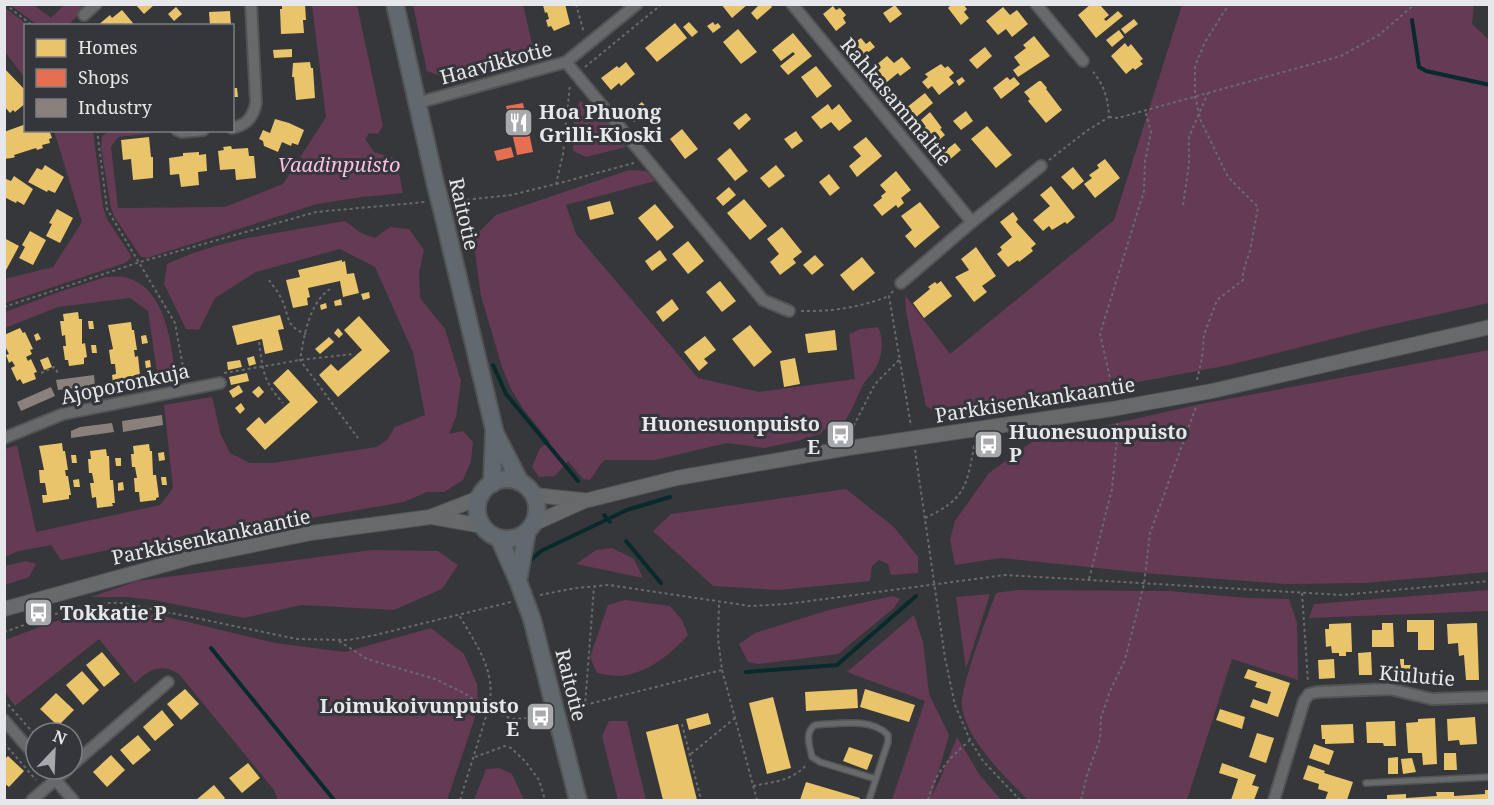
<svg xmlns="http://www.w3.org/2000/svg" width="1494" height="805" viewBox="0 0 1494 805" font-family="'Noto Serif',serif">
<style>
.green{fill:#653a55}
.homes{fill:#e9c46a}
.shops{fill:#e76f51}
.industry{fill:#8a817c}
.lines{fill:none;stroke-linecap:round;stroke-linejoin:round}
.stream{stroke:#082a2d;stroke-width:4}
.lane-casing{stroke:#535456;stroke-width:8}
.street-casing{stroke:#535456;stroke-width:14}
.secondary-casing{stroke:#535456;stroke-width:16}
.primary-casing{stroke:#535456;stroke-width:20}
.path{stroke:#6a6a6c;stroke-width:2;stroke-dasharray:3 3;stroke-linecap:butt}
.lane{stroke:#68696b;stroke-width:5}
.street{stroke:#68696b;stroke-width:10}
.secondary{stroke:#68696b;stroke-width:14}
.primary{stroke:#61696f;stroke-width:16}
.primary-bridge-casing{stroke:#535456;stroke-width:20;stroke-linecap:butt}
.primary-bridge{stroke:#61696f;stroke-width:16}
.labels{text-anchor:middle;stroke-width:6;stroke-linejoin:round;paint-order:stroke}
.street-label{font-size:20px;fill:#e6e7ea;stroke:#34363c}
.poi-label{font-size:20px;font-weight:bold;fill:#e6e7ea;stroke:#34363c;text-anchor:start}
.park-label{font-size:20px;font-style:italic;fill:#fabfe1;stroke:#34363c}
</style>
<rect width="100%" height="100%" fill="#36373a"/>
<g class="green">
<path d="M10,5H34L51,18L64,5H80L84,10L68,25H38Z"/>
<path d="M312,5H357L383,126L378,134L369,133L365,139L374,152L396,159L403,193L362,197L317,204L147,258L141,257L114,216L111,208L101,147L102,136L110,131H165L163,132L118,137L111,147L118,208L225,207L283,184L326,117Z"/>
<path d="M413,5H523L536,60L446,78L427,71Z"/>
<path d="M1182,5H1474L1472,24L1489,40V303L1372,329L1229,365L1069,395L1049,406L966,420L944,418L926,406L906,312L905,295L950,354L1114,220Z"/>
<path d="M4,7L28,25L26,26L25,78L5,52Z"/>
<path d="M580,101L594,107L626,147L586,157L573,151L574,117Z"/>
<path d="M54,131H93L103,207L107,219L130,254L131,258L125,263L5,303V279L53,267L82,222Z"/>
<path d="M629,170L646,171L655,181L566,205L576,234L698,378L759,392L855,379L849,334L861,329L878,327C885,341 882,360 873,372C871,376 866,379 864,383C857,396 853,409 845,421L828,426L820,434L797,441L764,448L727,443L655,460H605C598,465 596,473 590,480L583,479L568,461L555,476L539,477L532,467L540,448L550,442L524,410L511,389L502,367L481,296L474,245L478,233L496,215Z"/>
<path d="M345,221L361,233L375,238L390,227L409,229L424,250L419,273L420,298L445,329L461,381L456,417L449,434L463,431L473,442L471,461L463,480L444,492H427L404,502L207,536L190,534L149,546L118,548L61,560L51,545L19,551L5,557V449L17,445L36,532L160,505L173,488L164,405L212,397L221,435L230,453L250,463H273L376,447L387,440L395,427L425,415L413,352L375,267L340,249L256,272L215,298L199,330L186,329L164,284L167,264C222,238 286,232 345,221Z"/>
<path d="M106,277C111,277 119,276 124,277C164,286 170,337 175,370L169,380L157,372L148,311L130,298L58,307L5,328V312L59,292Z"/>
<path d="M1489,350V572L1364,583L1285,584L1155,574L1001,558L955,565L950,539L955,521L989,473L1032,442L1201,404Z"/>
<path d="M846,489L894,527L918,557V573L891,575L888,564L879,560L872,566L870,581L779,590L713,586L653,531L671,514Z"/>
<path d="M612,548L634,559L643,578L576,564L596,550Z"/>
<path d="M372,550L438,551L458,565L442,589L394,610L301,605L244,618L154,600L125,597H91L137,581Z"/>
<path d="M26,561L36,564L29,577L5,585V566Z"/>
<path d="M1017,590L1169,591L1247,598L1289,599L1297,623L1298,680L1232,659L1187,800H1028C1005,777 968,742 962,708C959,689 988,615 996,593Z"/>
<path d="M1489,590V611L1309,618L1314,604Z"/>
<path d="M990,594L966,669L956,597Z"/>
<path d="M893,596L900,599L894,608L838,654L758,664L748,662L739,644L755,633L829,610Z"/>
<path d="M625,600L670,606L682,620L688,635C670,655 648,673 620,676C613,676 604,674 597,673L590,657L608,605Z"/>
<path d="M105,608L163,616L275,643L345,652L431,628L464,654L477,684L478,706L474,720L447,800H278L274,790L179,674C160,663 150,669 135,683L99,639L15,706L5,692V640L53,622Z"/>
<path d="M914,615L923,642L929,694L949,735L931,798L941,777L957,737L979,774L1001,800H892L925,701L847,672Z"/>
<path d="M609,721H627L646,800H618L602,736Z"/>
<path d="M499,768L512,774L524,800H474L486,769Z"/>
</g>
<g class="homes">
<path d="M135,4H155L144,14Z"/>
<path d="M282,4H305L306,20H303L304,33L281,34L280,9H282Z"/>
<path d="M565,4L570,24L554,31L551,26L548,27L546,20L549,19L547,12L545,13L543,5Z"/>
<path d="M721,4H748L732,18Z"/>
<path d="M760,4H770L772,7L757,20L751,13Z"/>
<path d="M952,4H963L967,9L964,12L969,18L961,25L948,8Z"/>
<path d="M1091,4H1099L1109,15L1104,19L1106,21L1118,11L1123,16L1096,38L1078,15Z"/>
<path d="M895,5L902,14L890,23L883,13Z"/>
<path d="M833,6L836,10L840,8L846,15L843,18L846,23L836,31L823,14Z"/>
<path d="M176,7L182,14L174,21L168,14Z"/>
<path d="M1003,7L1010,15L1017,10L1028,24L1012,37L1006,29L998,35L986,21Z"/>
<path d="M122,10L133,23L131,26H97L110,15L112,18Z"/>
<path d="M230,11L231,26H210L209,12Z"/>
<path d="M1134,19L1138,24L1125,34L1121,29Z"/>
<path d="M689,22L698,32L692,37L683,27Z"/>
<path d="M713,22L715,25L718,23L721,27L713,33L707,26Z"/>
<path d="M675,23L687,38L657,62L645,48Z"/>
<path d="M738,29L757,52L741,64L723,42Z"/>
<path d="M1119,30L1124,37L1112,47L1106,40Z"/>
<path d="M793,33L812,56L788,75L780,66L795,54L793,52L781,61L772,50Z"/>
<path d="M1034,36L1050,56L1018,77L1013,70L1020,65L1014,57L1026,48L1023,45Z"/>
<path d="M861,38L866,44L870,41L875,47L860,59L850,46Z"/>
<path d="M1125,43L1128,47L1131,44L1143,59L1140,61L1143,64L1135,70L1133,68L1126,74L1111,56Z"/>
<path d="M985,47L992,56L977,69L969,60Z"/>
<path d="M292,49V57L274,58L273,50Z"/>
<path d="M887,56L894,63L902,57L911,68L900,76L898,73L882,86L869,71Z"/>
<path d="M310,62L311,68H313L315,98L296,100L294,77H292L293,63Z"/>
<path d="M626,62L635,74L621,86L619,83L611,90L601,78L617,66L619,68Z"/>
<path d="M941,64L945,68L948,66L954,73L949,77L954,83L939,95L932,86L928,89L922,82L928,77L925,74Z"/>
<path d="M816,66L832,86L817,98L801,77Z"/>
<path d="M4,68L26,91V103L15,112L13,110L10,113L4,106Z"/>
<path d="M962,77L965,81L959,86L956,81Z"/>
<path d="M1007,77L1010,80L1014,77L1020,84L1001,99L993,88Z"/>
<path d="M1039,81H1041L1047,88L1046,89L1062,110L1046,123L1028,101L1030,99L1024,92Z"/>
<path d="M232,88H237L238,97H232Z"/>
<path d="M925,93L933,103L915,118L906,108Z"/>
<path d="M642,102L649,110L634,122L627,114Z"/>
<path d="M828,104L832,110L839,104L852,121L839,131L831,122L821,129L811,117Z"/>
<path d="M966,111L973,121L961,130L953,121Z"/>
<path d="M930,112L942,128L940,129L945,135L932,146L920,131L926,127L921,120Z"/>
<path d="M746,113L751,119L739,130L733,123Z"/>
<path d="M275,119L289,123L304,130L298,145L292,143L291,146L282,142L278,152L264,146L263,141L259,139L263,130L270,133Z"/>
<path d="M26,124V130H49L52,138L49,139L50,143L42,145L43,148L37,150L36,148L14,155L15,157L12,158L4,159V132Z"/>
<path d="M987,126L1012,155L996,168L971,139Z"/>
<path d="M682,129L698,149L685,159L670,139Z"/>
<path d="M796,131L803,141L792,149L784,139Z"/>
<path d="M149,137L151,157H153V178L133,180L131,159L123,160L121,140Z"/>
<path d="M866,137L882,156L857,177L849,166L861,156L853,147Z"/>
<path d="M955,143L961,150L947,162L941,154Z"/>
<path d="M231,146L232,149L248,148L249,156H254L256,178L236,180L235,169L220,170L218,151L224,150L223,147Z"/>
<path d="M730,148L748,171L735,181L717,159Z"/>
<path d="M199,152V155L206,154L207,171L198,172L199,185L181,187L179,174L170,175L169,158L183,156V153Z"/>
<path d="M1105,159L1120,178L1095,198L1084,184L1092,178L1089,175L1099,168L1097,165Z"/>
<path d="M45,165L64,177L55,193L48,190L47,192L28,182L37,168L42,170Z"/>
<path d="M776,165L785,176L769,188L760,178Z"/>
<path d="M1073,167L1084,181L1073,190L1061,177Z"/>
<path d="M896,171L911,190L901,198L904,203L898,208L896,205L882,216L873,205L882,198L881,196L886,192L880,185Z"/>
<path d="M829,174L840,188L830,196L819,182Z"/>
<path d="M14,176L33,189L24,205L17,201L16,203L4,197V181L6,179L11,181Z"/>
<path d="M1051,186L1075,217L1067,224L1065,222L1052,230L1049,226L1043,231L1033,220L1050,206L1040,195Z"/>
<path d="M729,187L736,195L723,206L716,198Z"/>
<path d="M744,199L767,226L750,240L727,213Z"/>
<path d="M610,201L614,214L590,220L587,207Z"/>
<path d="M920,202L940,227L915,248L905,236L912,230L901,216Z"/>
<path d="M655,204L674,227L657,241L638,218Z"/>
<path d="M57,209L73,218L60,243L46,236L52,224L49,223Z"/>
<path d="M1013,212L1018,219L1016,222L1036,244L1031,248L1033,251L1019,262L1018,260L1008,267L997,254L1002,250L1000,247L1012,237L1000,222Z"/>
<path d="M782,227L802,252L793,259L796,263L780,275L770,262L779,254L767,239Z"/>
<path d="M30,231L46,240L33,265L19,258L25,247L22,245Z"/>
<path d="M4,238L19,246L4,274Z"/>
<path d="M688,241L704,261L688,274L672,254Z"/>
<path d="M976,247L996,276L982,286L987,292L974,302L955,277L969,270L961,259Z"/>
<path d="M660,250L667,260L652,271L645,261Z"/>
<path d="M815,255L824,265L812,275L803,265Z"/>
<path d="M862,257L875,273L853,291L840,275Z"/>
<path d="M342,260V262L345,261L347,274L354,273L359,293L343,297L340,281L308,288L310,297L307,298L308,305L293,308L286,280L300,277L298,270Z"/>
<path d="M720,281L736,301L722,312L706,292Z"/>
<path d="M941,281L952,296L924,318L913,303L930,289L928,287L935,282L937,284Z"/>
<path d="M369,292L370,298L363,300L361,294Z"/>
<path d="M341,299L342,305L335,306L334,301Z"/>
<path d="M672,299L679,309L663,322L656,312Z"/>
<path d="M326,303L327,308L321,310L320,305Z"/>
<path d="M78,312L79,319H82V344L85,343L87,357L84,358V364L69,366L68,360H65L63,346H66L65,335L62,336L60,321H64L63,314Z"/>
<path d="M280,315L284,329L278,330L283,350L265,354L262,339L237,345L232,326Z"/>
<path d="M359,316L390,351L338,397L319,375L331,364L338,371L362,350L344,330Z"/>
<path d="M88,321H93L94,329H89Z"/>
<path d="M131,322L132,330H134L137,350H134L135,357L138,356L140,375L137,376L138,380L113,383L112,375L116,374L115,364H111L109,350L113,349L108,325Z"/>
<path d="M750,325L772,352L754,367L732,339Z"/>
<path d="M20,328L23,333L25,332L33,349L30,350L32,354L26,357L28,361L31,359L37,372L34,373L36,379L23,384L20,379L17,381L11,368L15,366L12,361L9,363L6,355L9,354L4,344V335Z"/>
<path d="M338,328L343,334L339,338L334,333Z"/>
<path d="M835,330L837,350L808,353L805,334Z"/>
<path d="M38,333L41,339L36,341L34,335Z"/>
<path d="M146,335L148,343L142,344L141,336Z"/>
<path d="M705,336L716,350L704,359L708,363L699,371L684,352Z"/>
<path d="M329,337L334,342L320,354L315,349Z"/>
<path d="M91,345H96L97,353H92Z"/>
<path d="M254,356L256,364L249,366L247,358Z"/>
<path d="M48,357L52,367L44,370L40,360Z"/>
<path d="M795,358L800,384L784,387L780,361Z"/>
<path d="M150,360L151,368L146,369L145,361Z"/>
<path d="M240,360L242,367L228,370L227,362Z"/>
<path d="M288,369L318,402L265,450L246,429L259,417L265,424L290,402L273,383Z"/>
<path d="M247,373L249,381L231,385L229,377Z"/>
<path d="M239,385L243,392L233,398L229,391Z"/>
<path d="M259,386L264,392L258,398L252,392Z"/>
<path d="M241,403L245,409L240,414L235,408Z"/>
<path d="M62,443L63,451H65L68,470H65L66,476H68L71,495H69V499L43,503L42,495H47L45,483H40L39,470H44L39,446Z"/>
<path d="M149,444L150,451H152L153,475H156L159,497L156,498V500L140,502L139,492H135L134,478H137L135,467H132L131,454H134L133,446Z"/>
<path d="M106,449L107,456H109L110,480H113L115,503H112L113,506L97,508L96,497L92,498L90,483H94L92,473H89L88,459H91L90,451Z"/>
<path d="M164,452L165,460L159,461L158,453Z"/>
<path d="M71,455H76L77,463H72Z"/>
<path d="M115,458H121V466H116Z"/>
<path d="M161,477H166L167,485H162Z"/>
<path d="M79,479L80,487H74L73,480Z"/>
<path d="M123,482L124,490L118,491V483Z"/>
<path d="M1407,620H1434V650H1418V632H1407Z"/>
<path d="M1351,623L1352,652H1346V656H1339V653H1332L1331,646L1326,647L1325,629H1329V624Z"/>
<path d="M1382,623H1393L1394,647H1372V630H1382Z"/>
<path d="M1477,623L1479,680H1466L1464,655L1459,656L1458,643L1448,644L1447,624Z"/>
<path d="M102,652L120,674L104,687L86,665Z"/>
<path d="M1371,652L1372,675H1359L1358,653Z"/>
<path d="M1334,659L1335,678L1319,679L1318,660Z"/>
<path d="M1400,659H1404V665H1416L1417,673H1401Z"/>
<path d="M1248,669L1290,683L1278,717L1250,707L1253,699L1267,704L1271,692L1255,687L1257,682L1244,678Z"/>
<path d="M82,671L99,690L83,705L66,685Z"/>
<path d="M185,689L199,704L181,720L167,704Z"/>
<path d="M857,689L858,708L806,711L805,692Z"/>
<path d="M865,689L915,705L909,722L860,707Z"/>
<path d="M56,693L74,710L58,726L40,709Z"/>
<path d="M773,697L791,768L767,774L749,703Z"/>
<path d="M1220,709L1245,717L1242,729L1216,720Z"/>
<path d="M162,710L174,725L155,741L143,727Z"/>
<path d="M708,713L711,724L689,730L686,719Z"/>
<path d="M1475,717L1477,744L1460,745L1459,740L1448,741L1447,719Z"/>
<path d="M1435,718L1437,764L1423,765L1422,753H1408L1406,723L1418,722V719Z"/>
<path d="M1395,721L1396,746H1384L1383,743H1367L1366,722Z"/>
<path d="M678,724L697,800H663L646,732Z"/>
<path d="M1353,724L1354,743L1325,744V739H1322L1321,725Z"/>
<path d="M1257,733L1274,738L1266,763L1249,757Z"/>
<path d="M138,735L151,750L133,765L120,750Z"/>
<path d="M1314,744L1334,751L1329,765L1309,758Z"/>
<path d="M849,747L873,755L867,770L843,761Z"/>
<path d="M1444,753H1456L1457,770H1444Z"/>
<path d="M111,755L125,770L107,787L93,772Z"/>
<path d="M8,756L24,771L9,787L4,783V760Z"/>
<path d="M1398,757V774H1388V758Z"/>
<path d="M1412,758L1416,772L1403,774L1401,759Z"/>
<path d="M248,763L260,778L242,793L229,778Z"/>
<path d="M1222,763L1256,775L1252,785L1259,787L1254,800H1231L1238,779L1219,773Z"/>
<path d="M1308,765L1325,771L1324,773L1353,782L1347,800H1325L1328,792L1318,789L1319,784L1303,779Z"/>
<path d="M806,782L860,798L859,800H800Z"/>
<path d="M214,785L225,798L223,800H196Z"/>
<path d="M1485,790H1490V800H1387V795L1406,794V798L1437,796L1436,792H1454V796L1485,794Z"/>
</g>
<g class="shops">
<path d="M523,103L533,152L517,155L506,106Z"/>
<path d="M511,147L514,157L497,161L494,151Z"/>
</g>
<g class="industry">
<path d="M94,375L95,386L58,390L56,380Z"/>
<path d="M51,387L55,396L21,411L17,402Z"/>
<path d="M162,415L163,425L123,432L122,421Z"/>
<path d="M112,423L114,432L71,438V431L80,427Z"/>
</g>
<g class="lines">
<g class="stream">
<path d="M1412,20L1419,67L1426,71L1490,85"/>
<path d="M493,365L506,394L578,481"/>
<path d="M604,515L610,522"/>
<path d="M626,541L661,583"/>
<path d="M532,559L541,551L627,510L670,497"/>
<path d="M211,648L334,800"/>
<path d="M746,672L837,665L916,596"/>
</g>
<defs>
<g id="lane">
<path d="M1366,783L1490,777"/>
<path d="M869,800L888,742V735C871,717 837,724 815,725C804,733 810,746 812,757L820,762L876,779"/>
</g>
<g id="street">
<path d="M792,4L972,222L901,283"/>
<path d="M1036,4L1083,61"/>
<path d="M84,15L96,4"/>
<path d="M566,62L763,300L789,311"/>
<path d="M417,103L566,62L637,4"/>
<path d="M232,128C247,125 253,117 256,103L251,4"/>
<path d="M177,130L182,132L203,130"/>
<path d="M972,222L1041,166"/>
<path d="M4,438L63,414L220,383"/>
<path d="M4,720L36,757"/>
<path d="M72,765L168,682"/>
<path d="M46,769L73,800"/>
<path d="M32,800L68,769"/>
<path d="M1274,800L1304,701L1309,694L1317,692L1390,689L1432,699L1490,697"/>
</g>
<g id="secondary">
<path d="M534,495L582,500"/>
<path d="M432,517L483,526"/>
<path d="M533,524L584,501L677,478L848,448L1112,409L1212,391L1490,327"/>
<path d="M4,609L189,558L311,533L430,517L479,498"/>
</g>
<g id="primary">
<path d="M395,4L435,182"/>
<path d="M444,218L495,433L520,482"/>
<circle cx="507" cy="509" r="30"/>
<path d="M492,484L494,433"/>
<path d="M499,538L518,581"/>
<path d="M518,581L527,532"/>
<path d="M532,619L578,800"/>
</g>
</defs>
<use href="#lane" class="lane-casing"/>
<use href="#street" class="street-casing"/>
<use href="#secondary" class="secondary-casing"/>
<use href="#primary" class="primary-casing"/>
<g class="path">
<path d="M5,4L33,26"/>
<path d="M576,4L584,33"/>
<path d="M585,67L662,4"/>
<path d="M1109,117L1118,118L1341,56L1379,35L1415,4"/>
<path d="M97,130L107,209L175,323L185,378"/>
<path d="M1049,160L1088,130L1109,117C1108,97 1104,85 1091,69"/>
<path d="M556,184L634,163"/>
<path d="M455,201L511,195L556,184L563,154L570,84"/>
<path d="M1183,205L1189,164V137L1208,93"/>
<path d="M269,280C273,286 279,293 282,300C290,318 285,326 306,334"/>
<path d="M330,289C309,303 304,336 300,360L358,438"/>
<path d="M893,291L889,296L911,426"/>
<path d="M4,307L140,262L316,212L425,202"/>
<path d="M801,311C830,312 862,307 889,296"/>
<path d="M259,342C263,371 263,381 283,403"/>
<path d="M41,373L54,367L56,369L58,374"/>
<path d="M224,373L300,360L353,354"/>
<path d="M1197,380L1202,358L1204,335L1217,300L1243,280V272L1250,251L1258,207L1228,177L1201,121L1195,97V66L1205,42L1229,4"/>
<path d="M1111,395L1110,378L1100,334L1144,191L1145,161L1151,132L1145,110"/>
<path d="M846,434L850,433L875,384L899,360"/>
<path d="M915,450L945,658L955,705L970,740L983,761L1020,800"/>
<path d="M925,518C964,500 967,487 974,446L988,444"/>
<path d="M1089,579L1112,489L1118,426L1116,421"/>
<path d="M1302,593L1308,682"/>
<path d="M540,595L576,588L609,585L750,606L787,604L1005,575L1342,595L1490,581"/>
<path d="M4,632C43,619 82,601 123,603L297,639L348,640L371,636L511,602"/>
<path d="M339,641L367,659L435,679L464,693L488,710C498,673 477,646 459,615"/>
<path d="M722,670L757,800"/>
<path d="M4,700L36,736"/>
<path d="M585,705L722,670L718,639L719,603"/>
<path d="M571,708L585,705L594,587"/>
<path d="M682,724L701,800"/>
<path d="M4,743L36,780"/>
<path d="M691,754L735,718"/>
<path d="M475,757L505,746L511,748L525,761L539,780L545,800"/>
<path d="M753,786C773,782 793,781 807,764"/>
<path d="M460,800L488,710L513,719L540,717"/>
<path d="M928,800C935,772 949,759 970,740"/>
<path d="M1081,800L1087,775L1100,739L1101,717L1110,691L1125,660L1144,584L1150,533L1196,407"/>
</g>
<use href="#lane" class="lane"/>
<use href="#street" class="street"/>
<use href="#secondary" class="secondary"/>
<use href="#primary" class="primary"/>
<defs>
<g id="primary-bridge">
<path d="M435,182L444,218"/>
<path d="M518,581L532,619"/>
</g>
</defs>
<use href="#primary-bridge" class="primary-bridge-casing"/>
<use href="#primary-bridge" class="primary-bridge"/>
</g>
<defs>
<symbol id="restaurant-square" viewBox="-11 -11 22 22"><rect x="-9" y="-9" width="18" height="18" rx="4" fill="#a8a9ac" stroke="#34363c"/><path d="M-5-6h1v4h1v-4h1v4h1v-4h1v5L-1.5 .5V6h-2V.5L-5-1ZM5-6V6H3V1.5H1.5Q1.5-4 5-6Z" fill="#fff"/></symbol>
<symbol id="bus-square" viewBox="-11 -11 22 22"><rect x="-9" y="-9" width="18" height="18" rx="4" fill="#a8a9ac" stroke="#34363c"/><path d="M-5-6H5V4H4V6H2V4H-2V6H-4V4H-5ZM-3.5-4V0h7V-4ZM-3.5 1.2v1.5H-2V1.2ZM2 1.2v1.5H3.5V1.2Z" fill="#fff"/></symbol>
</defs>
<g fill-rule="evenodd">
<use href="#restaurant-square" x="502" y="106" width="33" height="33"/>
<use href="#bus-square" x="824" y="418" width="33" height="33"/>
<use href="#bus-square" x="972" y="428" width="33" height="33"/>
<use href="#bus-square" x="22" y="596" width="33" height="33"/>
<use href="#bus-square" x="524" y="700" width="33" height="33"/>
</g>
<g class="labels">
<g class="street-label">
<text transform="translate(496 63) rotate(-15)" y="7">Haavikkotie</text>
<text transform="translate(896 102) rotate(50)" y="7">Rahkasammaltie</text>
<text transform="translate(464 214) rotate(77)" y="7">Raitotie</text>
<text transform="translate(125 384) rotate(-12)" y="7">Ajoporonkuja</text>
<text transform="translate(1035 400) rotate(-9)" y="7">Parkkisenkankaantie</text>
<text transform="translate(211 537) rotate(-12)" y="7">Parkkisenkankaantie</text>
<text transform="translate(1417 676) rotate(5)" y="7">Kiulutie</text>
<text transform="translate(571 685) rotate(76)" y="7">Raitotie</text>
</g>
<g class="poi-label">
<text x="539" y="119">Hoa Phuong<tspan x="539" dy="23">Grilli-Kioski</tspan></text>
<text x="820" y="431" text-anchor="end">Huonesuonpuisto<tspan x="820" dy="23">E</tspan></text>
<text x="1009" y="439">Huonesuonpuisto<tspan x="1009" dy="23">P</tspan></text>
<text x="60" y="620">Tokkatie P</text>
<text x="519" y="713" text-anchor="end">Loimukoivunpuisto<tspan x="519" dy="23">E</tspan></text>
</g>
<g class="park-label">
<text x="339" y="172">Vaadinpuisto</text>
</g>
</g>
<rect width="1494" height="805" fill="none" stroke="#e6e7ea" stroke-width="12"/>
<rect x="24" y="24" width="210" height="108" fill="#34363c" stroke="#7b7d82" stroke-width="1.5"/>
<rect x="36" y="39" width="30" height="18" fill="#e9c46a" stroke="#7b7d82" stroke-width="1.5"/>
<text x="78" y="54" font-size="18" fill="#e6e7ea">Homes</text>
<rect x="36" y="69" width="30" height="18" fill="#e76f51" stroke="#7b7d82" stroke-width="1.5"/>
<text x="78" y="84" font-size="18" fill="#e6e7ea">Shops</text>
<rect x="36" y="99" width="30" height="18" fill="#8a817c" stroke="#7b7d82" stroke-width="1.5"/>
<text x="78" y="114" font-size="18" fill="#e6e7ea">Industry</text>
<g transform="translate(54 751) rotate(23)"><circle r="28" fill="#34363c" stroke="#7b7d82" stroke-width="1.5"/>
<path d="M0-4.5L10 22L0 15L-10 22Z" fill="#a8a9ac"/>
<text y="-9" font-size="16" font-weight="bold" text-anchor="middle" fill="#e6e7ea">N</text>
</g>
</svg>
